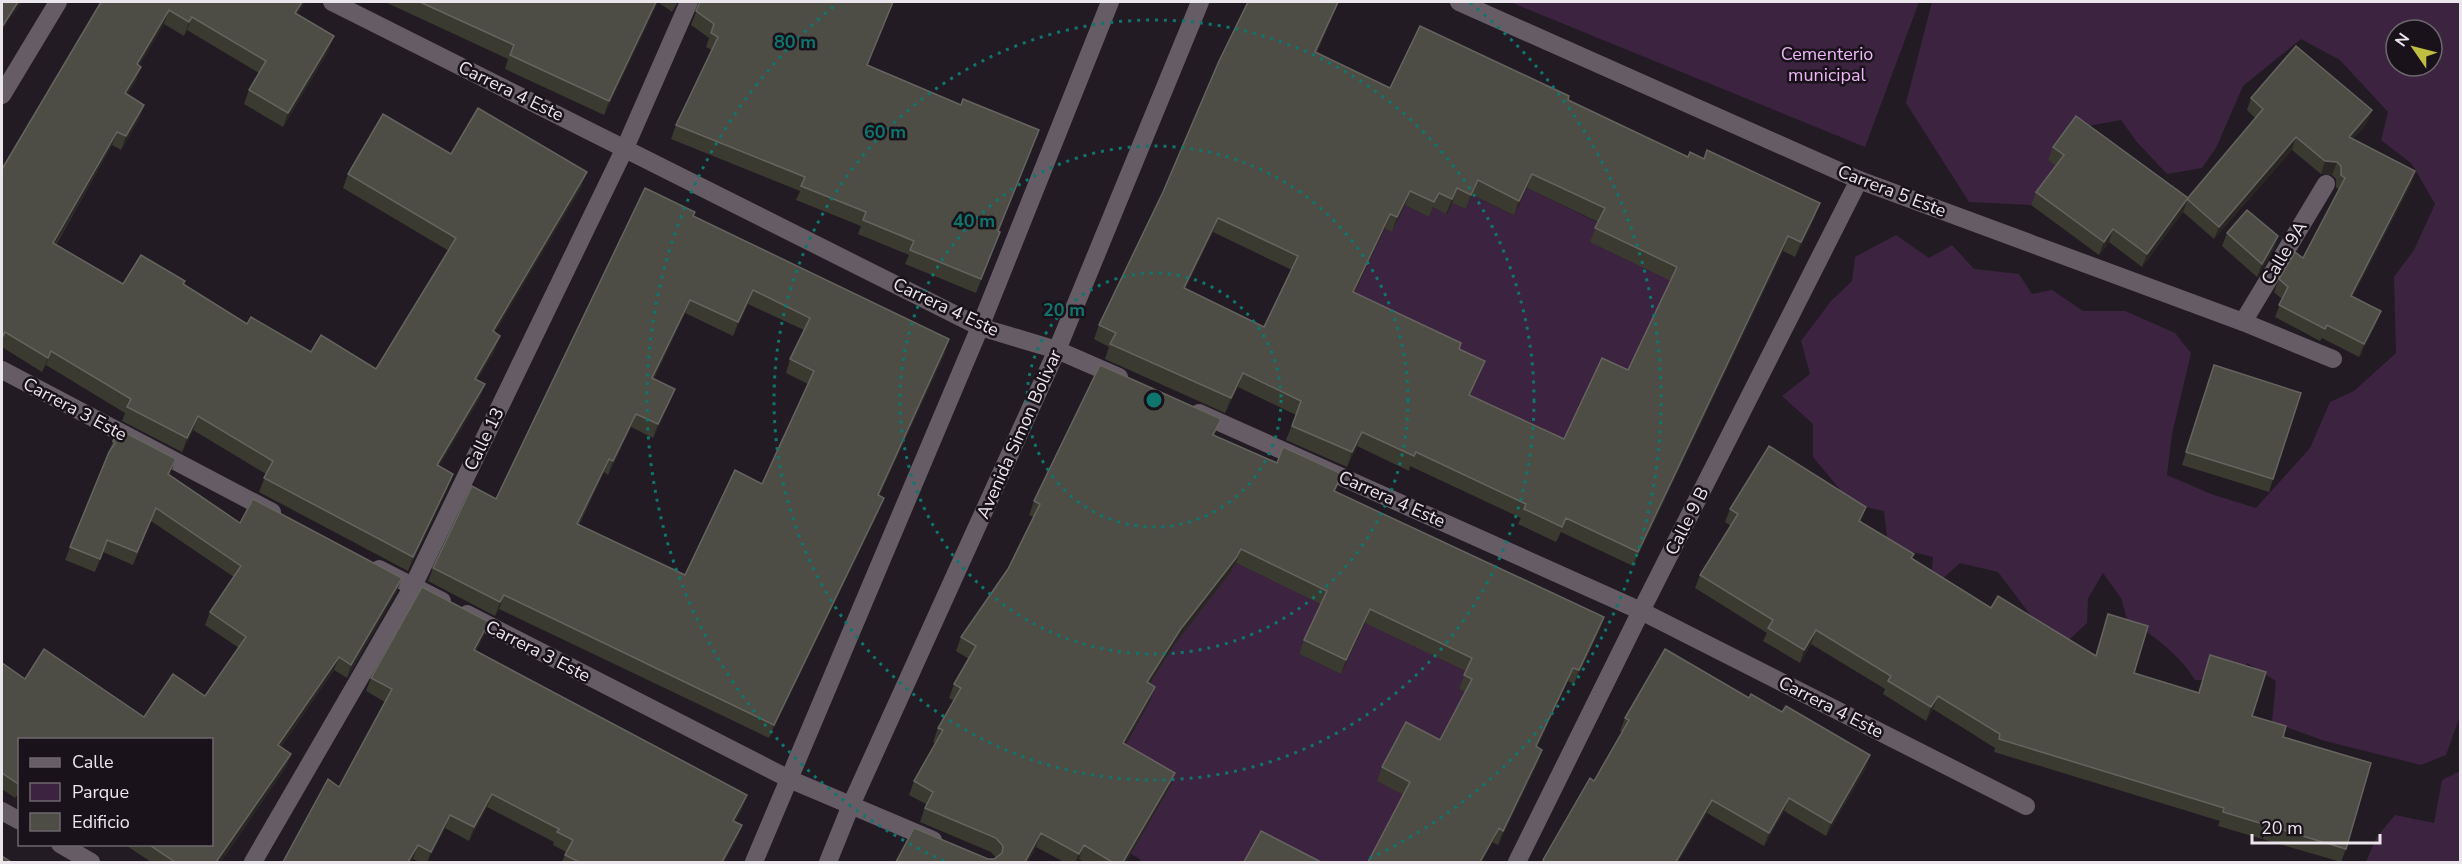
<svg xmlns="http://www.w3.org/2000/svg" width="2462" height="864" viewBox="0 0 2462 864" font-family="'Nunito Sans',sans-serif">
<style>
.green{fill:#3c2340;fill-rule:evenodd}
.lines{fill:none;stroke-linecap:round;stroke-linejoin:round}
.minor{stroke:#655c66;stroke-width:18}
.secondary{stroke:#655c66;stroke-width:18}
.wall{fill:#3a3a31;fill-rule:evenodd}
.shaded-wall{fill:#292623}
.building{fill:#4d4c45;stroke:#66645f;stroke-width:1.5;fill-rule:evenodd}
.ring{fill:none;stroke:#0f766e;stroke-width:3;stroke-dasharray:3 6}
.labels{text-anchor:middle;stroke-width:5;stroke-linejoin:round;paint-order:stroke}
.park-label{font-size:18px;fill:#edb6f6;stroke:#19121a}
.street-label{font-size:18px;fill:#ebe6ec;stroke:#19121a}
.centre{fill:#0f766e;stroke:#19121a;stroke-width:3}
.ring-label{font-size:18px;text-anchor:middle;font-weight:bold;fill:#0f766e;stroke:#19121a;stroke-width:5;stroke-linejoin:round;paint-order:stroke}
</style>
<rect width="100%" height="100%" fill="#221b23"/>
<g class="green">
<path d="M1510,2H1919L1865,147Z"/>
<path d="M1932,2H2460V716L2446,755L2421,765L2325,741L2272,722L2276,681L2247,663L2243,680H2195C2179,654 2153,635 2127,619L2121,598L2103,573L2088,598L2087,623L2069,640L2035,621L1998,572L1960,563L1930,590L1933,557L1888,546L1884,511L1852,504L1813,457V424L1782,396L1810,374L1801,341L1831,301L1852,281L1855,257L1896,235L1929,258L1952,245L1974,269L2019,274L2032,294L2052,290L2083,311H2125L2175,333L2191,353L2172,434L2167,475L2211,494L2256,508L2310,448L2330,402L2354,391L2396,353L2394,277L2414,250L2435,204L2412,164L2381,140L2388,112L2340,60L2301,39L2243,86L2216,148L2202,168L2167,174L2136,141L2121,120L2071,129L2059,168L2031,205L1969,202L1906,103ZM2396,30H2432V66H2396Z"/>
<path d="M1287,111L1392,231L1405,205L1429,217L1433,207L1447,214L1452,203L1466,209L1472,195L1514,215L1527,188L1599,223L1672,282L1591,469L1338,327Z"/>
<path d="M1236,563L1272,580L1328,592L1299,654L1341,674L1365,623L1477,650L1459,689L1545,730L1529,759L1426,808L1370,862H1140L1141,860L1131,854L1125,746L1150,701L1142,696L1175,644Z"/>
<path d="M2460,771V862H2366L2376,838L2395,815L2434,823L2442,780Z"/>
</g>
<g class="lines">
<g class="minor">
<path d="M332,2L980,327L1057,350L1119,377"/>
<path d="M1459,2L1859,180L2243,322L2333,359"/>
<path d="M2,95L58,2"/>
<path d="M2243,322L2326,184"/>
<path d="M2,370L272,512"/>
<path d="M1199,413L1641,611L2026,806"/>
<path d="M379,569L442,601"/>
<path d="M467,614L789,779L933,840"/>
<path d="M2,811L20,821"/>
<path d="M60,844L91,862"/>
<path d="M253,862L413,586L625,148L689,2"/>
<path d="M1517,862L1641,611L1859,180"/>
</g>
<g class="secondary">
<path d="M754,862L980,327L1110,2"/>
<path d="M828,862L851,805L1057,350L1200,2"/>
</g>
</g>
<g class="wall">
<path d="M101,2H305L297,15L329,50L283,127L244,104L249,90L259,73L187,30L184,36L164,24L139,66L141,67L136,81L127,95L144,105L139,119L121,150L112,145L56,245L123,284L185,281L183,285L247,324L311,352L376,369L449,251L343,188L348,174L451,154L582,186L495,332V350L477,380L480,398L439,466L448,488L408,571L259,492L266,474L193,430L182,452L122,421L125,413L46,365L42,372L2,347V169Z"/>
<path d="M385,2H678L672,12L658,2L604,115L505,69L508,59Z"/>
<path d="M700,2H893L867,65L961,105L1039,130L998,231L1000,232L976,293L905,264L909,255L858,234L861,226L796,200L800,191L671,139L676,125L712,50L706,47L709,38L691,25Z"/>
<path d="M1339,2L1334,13L1317,52L1390,88L1568,100L1815,217L1795,257L1783,251L1633,566L1561,532L1556,542L1518,524L1521,518L1410,466L1409,471L1357,446L1347,467L1286,440L1296,415L1238,387L1225,413L1105,359L1109,347L1094,339L1099,325L1163,192ZM1527,188L1598,222L1590,242L1671,281L1628,370L1564,439L1470,396L1479,376L1485,361L1459,350L1354,293L1385,228L1392,232L1405,205L1429,217L1433,207L1446,214L1452,203L1466,209L1472,195L1514,215ZM1213,232L1292,270L1264,327L1185,289Z"/>
<path d="M2251,98L2367,123L2353,139L2415,171L2411,184L2353,296L2381,311L2376,324L2359,357L2322,338L2320,341L2275,317L2282,299L2274,292L2279,279L2303,258L2339,190L2336,187V179L2332,175L2321,174L2292,150L2214,239L2183,212L2142,267L2109,242L2099,255L2031,205L2036,192L2056,166L2048,160L2053,147L2188,198L2255,118L2247,110Z"/>
<path d="M694,216L945,353L879,496V511L769,738L499,609L495,616L428,581L433,568L496,499ZM748,304L804,330L790,359L786,373L808,384L762,484L685,575L579,525L604,472L608,475L631,427L653,438L670,402L654,379L685,313L733,336Z"/>
<path d="M2227,233L2278,236L2274,249L2257,277L2222,246Z"/>
<path d="M2214,365L2273,479L2269,492L2182,465Z"/>
<path d="M118,429L171,472L170,475L240,523L397,591L347,678L334,670L281,747L291,754L286,767L221,862H151L124,844H212L20,740V798L16,796L15,798L2,789V663L25,679L144,717L205,696L239,648L205,625L210,612L234,577L151,521L133,565L103,552L95,572L65,560Z"/>
<path d="M1214,435L1277,463L1337,487L1335,491L1604,617L1599,631L1574,684L1568,681L1537,747L1542,750L1537,764L1498,845L1377,781L1382,767L1440,740L1465,692L1459,689L1466,671L1365,623L1341,674L1299,654L1304,640L1321,604L1236,563L1231,572L1175,644L1150,684V701L1125,744L1170,787L1126,862H1084L1079,859L1077,862H1064L1036,847L1028,862H896L994,859L996,858L991,852L920,822L926,804L909,795L914,781L935,743L933,742L938,728L954,701L949,698L954,684L969,659L956,651L961,637L1008,569L1034,517L1029,515L1034,501Z"/>
<path d="M1730,509L1861,522L1912,559L1991,608L2095,656L2108,614L2134,673L2198,693L2210,655L2252,716L2283,737L2346,849L2341,862L2218,826L2220,821L1994,752L1995,748L1933,709L1926,721L1883,694L1885,689L1811,644L1800,663L1763,641L1767,633L1695,588L1700,575L1731,526L1725,522Z"/>
<path d="M484,635L476,651L747,795L742,809L735,822L742,825L737,839L724,862H562L566,852L553,845L554,842L487,807L469,841L445,828L427,862H420L413,859L339,787L385,702L366,691L371,678Z"/>
<path d="M1625,718L1866,768L1826,836L1784,811L1764,846L1707,813L1678,862H1542L1594,781L1622,732L1620,731Z"/>
</g>
<g class="shaded-wall">
<path d="M18,2H23L8,21L2,32V27Z"/>
<path d="M302,2H305L290,27L295,13Z"/>
<path d="M656,2H658L604,115L609,101Z"/>
<path d="M1339,2L1334,13L1310,66L1315,52Z"/>
<path d="M169,10L164,24L132,78L137,64Z"/>
<path d="M192,17L187,30L184,36L189,22Z"/>
<path d="M334,36L329,50L283,127L288,113Z"/>
<path d="M141,67L136,81L120,107L125,93Z"/>
<path d="M144,105L139,119L121,150L126,136Z"/>
<path d="M2372,110L2367,123L2344,149L2349,137Z"/>
<path d="M1039,130L1034,144L992,245L998,231Z"/>
<path d="M117,132L112,145L48,257L53,243Z"/>
<path d="M2296,137L2292,150L2214,239L2219,227Z"/>
<path d="M2325,161L2337,162L2332,175L2321,174Z"/>
<path d="M2415,171L2411,184L2347,308L2351,296Z"/>
<path d="M587,172L582,186L488,345L493,331Z"/>
<path d="M1532,174L1527,188L1514,215L1519,201Z"/>
<path d="M1478,180L1472,195L1466,209L1471,195Z"/>
<path d="M1457,188L1452,203L1446,214L1452,199Z"/>
<path d="M1410,191L1405,205L1392,232L1397,217Z"/>
<path d="M2188,198L2183,212L2142,267L2147,254Z"/>
<path d="M1820,203L1815,217L1795,257L1801,242Z"/>
<path d="M1390,214L1385,228L1348,307L1353,292Z"/>
<path d="M1218,218L1213,232L1179,303L1184,288Z"/>
<path d="M2113,229L2109,242L2099,255L2104,242Z"/>
<path d="M1788,236L1783,251L1633,566L1638,552Z"/>
<path d="M2278,236L2274,249L2257,277L2262,264Z"/>
<path d="M753,290L748,304L733,336L738,322Z"/>
<path d="M690,300L685,313L648,391L652,378Z"/>
<path d="M2381,311L2376,324L2359,357L2364,344Z"/>
<path d="M500,336L495,350L470,392L475,379Z"/>
<path d="M949,339L945,353L873,509L878,495Z"/>
<path d="M51,351L46,365L42,372Z"/>
<path d="M1485,361L1479,376L1463,410L1469,395Z"/>
<path d="M1243,373L1238,387L1225,413L1231,398Z"/>
<path d="M485,384L480,398L432,479L437,465Z"/>
<path d="M675,389L670,402L653,438L658,424Z"/>
<path d="M636,414L631,427L608,475L613,461Z"/>
<path d="M198,416L193,430L182,452L187,438Z"/>
<path d="M1362,432L1357,446L1347,467L1352,452Z"/>
<path d="M176,459L171,472L164,486L168,474Z"/>
<path d="M609,459L604,472L572,537L577,524Z"/>
<path d="M453,474L448,488L408,571L413,557Z"/>
<path d="M884,498L879,511L769,738L774,725Z"/>
<path d="M1866,507L1862,521L1854,534L1859,521Z"/>
<path d="M1241,549L1236,563L1231,572L1175,644L1142,696L1147,682L1180,630Z"/>
<path d="M402,578L397,591L347,678L351,665Z"/>
<path d="M504,595L499,609L495,616L500,602Z"/>
<path d="M1370,609L1365,623L1341,674L1346,660Z"/>
<path d="M1604,617L1599,631L1574,684L1579,670Z"/>
<path d="M489,622L484,635L469,663L474,650Z"/>
<path d="M1816,630L1811,644L1800,663L1804,650Z"/>
<path d="M339,657L334,670L274,758L278,745Z"/>
<path d="M1573,668L1568,681L1531,760L1536,746Z"/>
<path d="M1155,687L1150,701L1118,757L1123,743Z"/>
<path d="M1938,696L1933,709L1926,721L1931,707Z"/>
<path d="M1542,750L1537,764L1498,845L1503,831Z"/>
<path d="M291,754L286,767L221,862H216Z"/>
<path d="M1870,755L1866,768L1826,836L1831,823Z"/>
<path d="M1175,773L1170,787L1126,862H1123Z"/>
<path d="M492,794L487,807L469,841L474,827Z"/>
<path d="M747,795L742,809L728,835L733,821Z"/>
<path d="M1789,798L1784,811L1764,846L1769,833Z"/>
<path d="M1712,800L1707,813L1678,862H1676Z"/>
<path d="M450,815L445,828L427,862L431,852Z"/>
<path d="M742,825L737,839L724,862H722Z"/>
<path d="M1499,828L1493,842L1482,862H1480Z"/>
<path d="M1041,833L1036,847L1028,862H1025Z"/>
<path d="M418,845L413,859L411,862H408Z"/>
<path d="M1084,845L1079,859L1077,862H1075L1079,854Z"/>
</g>
<g class="building">
<path d="M2,2H18L2,27Z"/>
<path d="M101,2H302L295,13L334,36L288,113L249,90L266,61L192,17L189,22L169,10L137,64L141,67L125,93L144,105L126,136L117,132L53,243L123,284L141,255L185,281L183,284L247,324L251,317L311,352L321,335L376,369L456,238L348,174L383,114L451,154L478,108L587,172L493,331L500,336L475,379L485,384L437,465L453,474L413,557L264,478L273,461L198,416L187,438L127,407L131,399L51,351L48,358L5,332L2,338V169Z"/>
<path d="M420,2H656L609,101L510,55L514,45Z"/>
<path d="M700,2H893L867,65L961,105L963,99L1039,130L998,231L1000,232L981,279L910,250L914,241L863,220L866,212L801,186L805,177L676,125L718,37L711,33L714,24L696,11Z"/>
<path d="M1248,2H1338L1315,52L1390,88L1420,26L1569,96L1568,100L1688,157L1690,152L1704,159L1707,150L1820,203L1801,242L1788,236L1638,552L1566,518L1562,527L1524,509L1526,504L1416,452L1414,456L1362,432L1352,452L1292,426L1301,401L1243,373L1231,398L1110,344L1116,333L1099,325L1163,192L1219,61ZM1532,174L1605,208L1595,228L1677,267L1628,370L1602,358L1564,439L1469,395L1485,361L1459,349L1461,343L1353,292L1390,214L1397,217L1410,191L1434,202L1439,193L1452,199L1457,188L1471,195L1478,180L1519,201ZM1218,218L1298,256L1264,327L1184,288Z"/>
<path d="M2296,46L2372,110L2349,137L2415,171L2351,296L2381,311L2364,344L2327,325L2325,329L2279,305L2288,287L2279,279L2295,252L2303,258L2345,178L2341,175V166L2337,162L2325,161L2296,137L2219,227L2187,199L2263,109L2251,98Z"/>
<path d="M2076,116L2188,198L2147,254L2113,229L2104,242L2036,192L2064,155L2053,147Z"/>
<path d="M645,188L695,212L693,216L949,339L878,495L884,498L774,725L504,595L500,602L433,568L472,486L496,499ZM753,290L810,318L790,359L814,371L762,484L735,470L685,575L577,524L609,459L613,461L636,414L658,424L675,389L652,378L690,300L738,322Z"/>
<path d="M2247,210L2278,236L2262,264L2227,233Z"/>
<path d="M1100,365L1221,419L1213,435L1277,463L1283,447L1342,474L1334,491L1604,617L1579,670L1573,668L1536,746L1542,750L1503,831L1499,828L1480,862H1368L1410,782L1382,767L1406,722L1440,740L1472,679L1464,675L1472,658L1370,609L1346,660L1304,640L1327,591L1241,549L1236,558L1180,630L1147,682L1155,687L1123,743L1175,773L1123,862H1112L1084,845L1079,854L1041,833L1025,862H896L914,828L988,859H994L1002,853L1003,846L996,838L925,808L933,792L914,781L943,730L938,728L961,688L954,684L976,646L961,637L1008,569L1040,504L1034,501Z"/>
<path d="M2214,365L2301,393L2273,479L2186,452Z"/>
<path d="M118,429L176,459L168,474L240,523L253,499L402,578L351,665L339,657L278,745L291,754L216,862H175L148,844H212V740H20V785L2,773V663L25,679L44,649L144,717L173,674L205,696L246,637L210,612L241,566L156,508L137,552L107,540L100,559L70,547L109,452L115,443L113,441Z"/>
<path d="M1769,446L1866,507L1859,521L1914,554L1911,558L1991,608L1998,596L2096,656L2108,614L2148,626L2134,673L2199,693L2210,655L2266,672L2252,716L2286,726L2283,737L2371,763L2346,849L2223,812L2224,808L1999,739L2000,734L1938,696L1931,707L1888,681L1891,676L1816,630L1804,650L1768,628L1773,620L1700,575L1738,514L1730,509Z"/>
<path d="M422,587L489,622L474,650L747,795L733,821L742,825L722,862H579L565,855L573,840L557,832L559,829L492,794L474,827L450,815L431,852L418,845L408,862H283L328,779L339,787L392,689L371,678Z"/>
<path d="M1665,649L1749,698L1751,694L1782,712L1786,706L1870,755L1831,823L1789,798L1769,833L1712,800L1676,862H1546L1543,860L1590,778L1594,781L1629,720L1625,718Z"/>
<path d="M1261,831L1321,862H1244Z"/>
<path d="M2,856L11,862H2Z"/>
</g>
<g class="ring">
<circle cx="1154" cy="400" r="127"/>
<circle cx="1154" cy="400" r="254"/>
<circle cx="1154" cy="400" r="380"/>
<path d="M944 861A507 507 0 0 1 838 3M1470 3A507 507 0 0 1 1364 861"/>
</g>
<g class="labels">
<g class="park-label">
<text x="1827" y="60">Cementerio<tspan x="1827" dy="21">municipal</tspan></text>
</g>
<g class="street-label">
<text transform="translate(511 91) rotate(26)" y="6">Carrera 4 Este</text>
<text transform="translate(1892 191) rotate(21)" y="6">Carrera 5 Este</text>
<text transform="translate(2284 253) rotate(-59)" y="6">Calle 9A</text>
<text transform="translate(946 307) rotate(25)" y="6">Carrera 4 Este</text>
<text transform="translate(75 409) rotate(28)" y="6">Carrera 3 Este</text>
<text transform="translate(1019 434) rotate(-66)" y="6">Avenida Simon Bolivar</text>
<text transform="translate(484 439) rotate(-64)" y="6">Calle 13</text>
<text transform="translate(1392 499) rotate(24)" y="6">Carrera 4 Este</text>
<text transform="translate(1687 521) rotate(-63)" y="6">Calle 9 B</text>
<text transform="translate(538 651) rotate(27)" y="6">Carrera 3 Este</text>
<text transform="translate(1831 707) rotate(27)" y="6">Carrera 4 Este</text>
</g>
</g>
<circle cx="1154" cy="400" r="9" class="centre"/>
<g class="ring-label">
<text x="795" y="48">80 m</text>
<text x="885" y="138">60 m</text>
<text x="974" y="227">40 m</text>
<text x="1064" y="316">20 m</text>
</g>
<rect width="2462" height="864" fill="none" stroke="#ebe6ec" stroke-width="6"/>
<rect x="18" y="738" width="195" height="108" fill="#19121a" stroke="#6d676e" stroke-width="1.5"/>
<rect x="30" y="758" width="30" height="9" fill="#655c66" stroke="#6d676e" stroke-width="1.5"/>
<text x="72" y="768" font-size="18" fill="#ebe6ec">Calle</text>
<rect x="30" y="783" width="30" height="18" fill="#3c2340" stroke="#6d676e" stroke-width="1.5"/>
<text x="72" y="798" font-size="18" fill="#ebe6ec">Parque</text>
<rect x="30" y="813" width="30" height="18" fill="#4d4c45" stroke="#6d676e" stroke-width="1.5"/>
<text x="72" y="828" font-size="18" fill="#ebe6ec">Edificio</text>
<g transform="translate(2414 48) rotate(305)"><circle r="28" fill="#19121a" stroke="#6d676e" stroke-width="1.5"/>
<path d="M0-4.5L10 22L0 15L-10 22Z" fill="#c0be41"/>
<text y="-9" font-size="16" font-weight="bold" text-anchor="middle" fill="#ebe6ec">N</text>
</g>
<path d="M2252 834v9h128v-9" fill="none" stroke="#ebe6ec" stroke-width="3"/>
<text x="2261" y="834" font-size="18" fill="#ebe6ec" stroke="#19121a" stroke-width="4.5" paint-order="stroke">20 m</text>
</svg>
